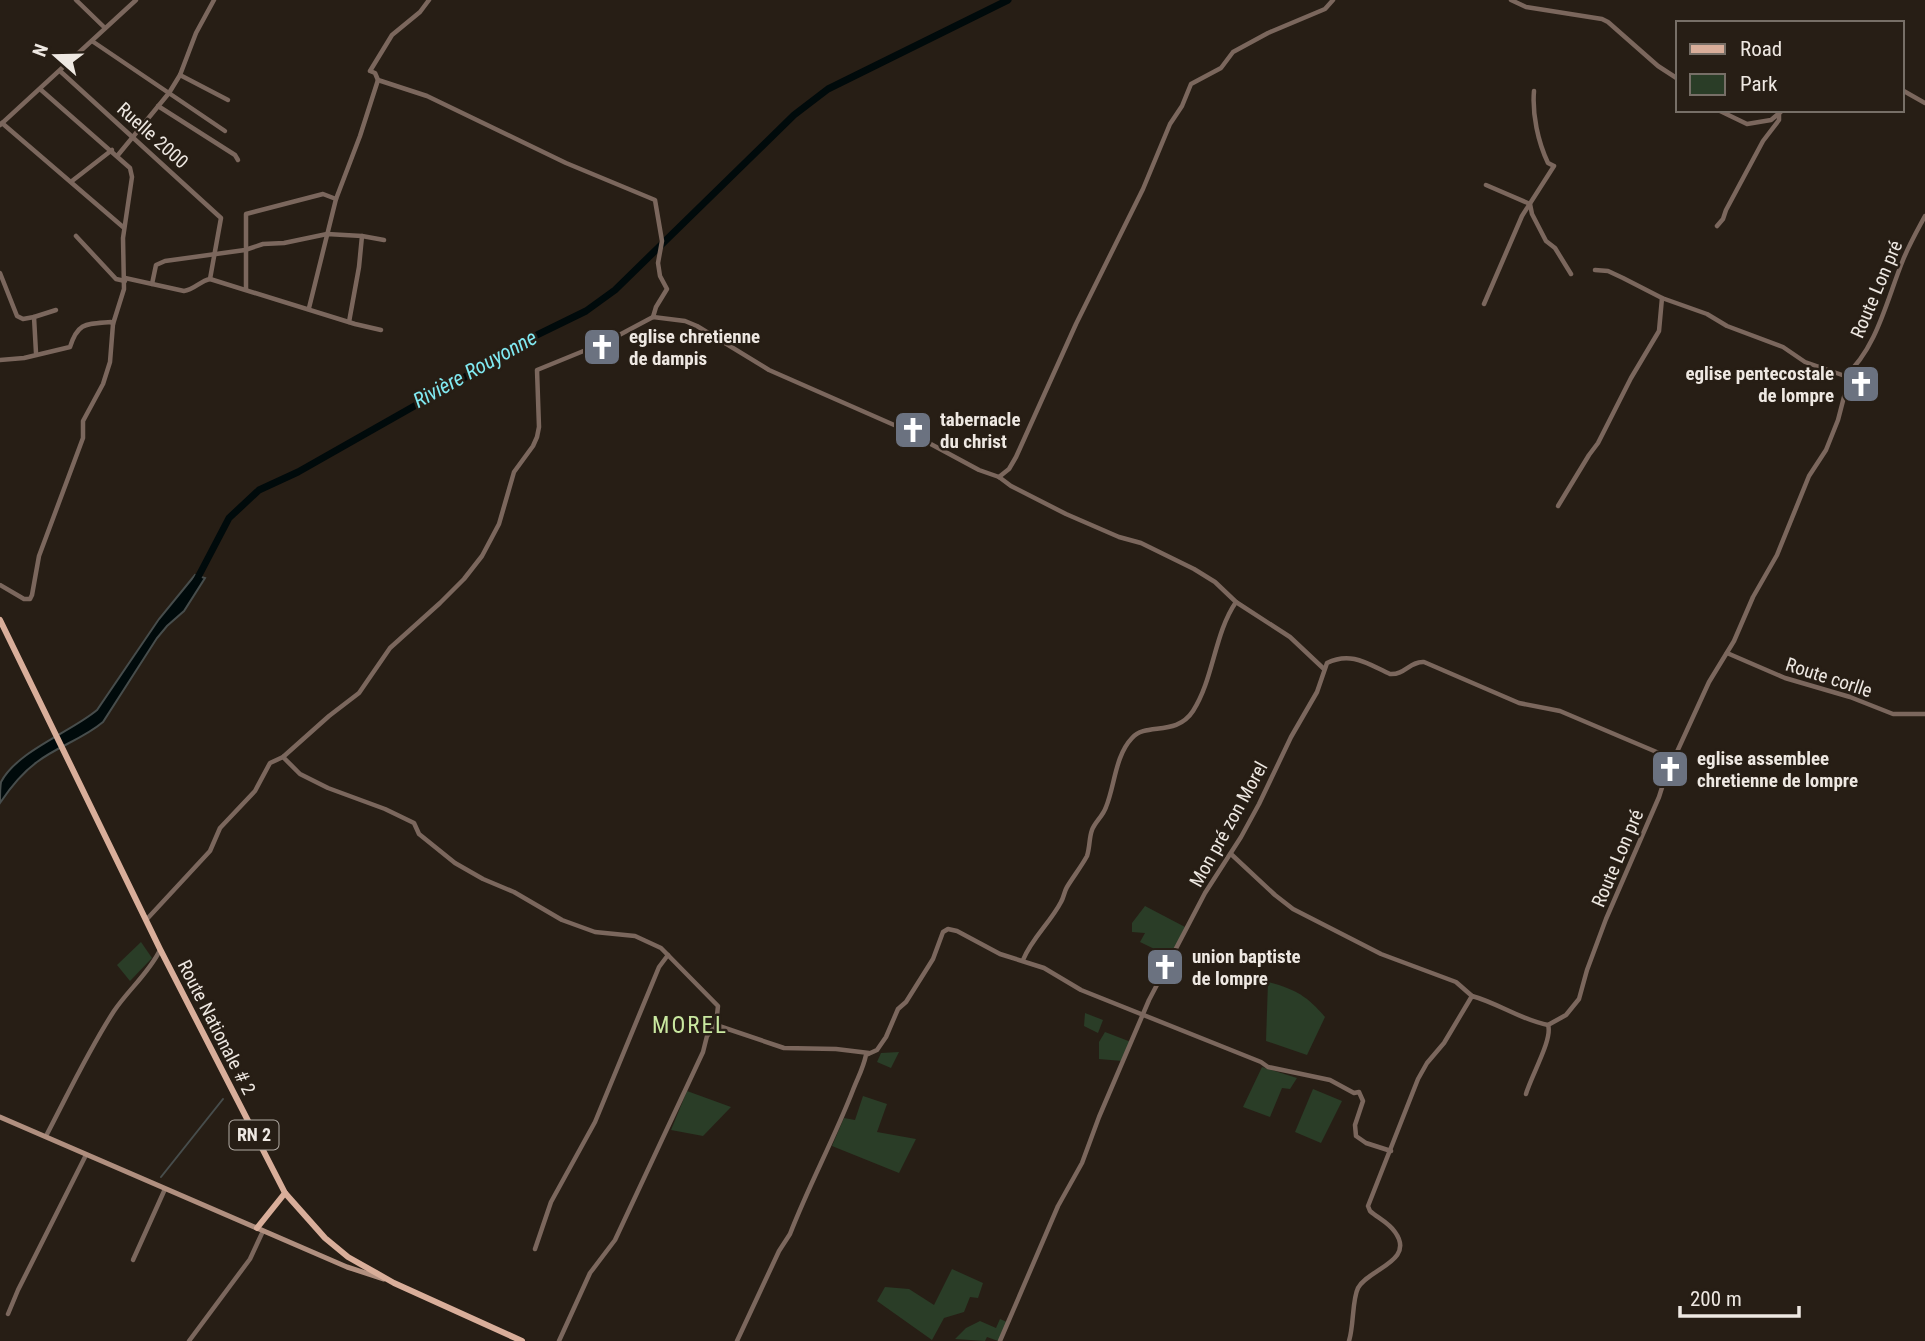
<svg xmlns="http://www.w3.org/2000/svg" width="1925" height="1341" viewBox="0 0 1925 1341" font-family="'Roboto Condensed',sans-serif">
<style>
.green{fill:#2a3d27}
.water{fill:#000a0b;stroke:#474d4c;stroke-width:2}
.lines{fill:none;stroke-linecap:round;stroke-linejoin:round}
.stream{stroke:#474d4c;stroke-width:2}
.river{stroke:#000a0b;stroke-width:7}
.minor{stroke:#7b675d;stroke-width:4.5}
.secondary{stroke:#b08f7f;stroke-width:5}
.primary{stroke:#d9ae9a;stroke-width:6}
.labels{text-anchor:middle;stroke-width:5;stroke-linejoin:round;paint-order:stroke}
.shield{fill:#271e15;stroke:#b2aba4;stroke-width:2}
.shield-label{font-size:18px;font-weight:bold;fill:#eee8e2}
.street-label{font-size:19px;fill:#eee8e2;stroke:#271e15}
.poi-label{font-size:19px;font-weight:bold;fill:#eee8e2;stroke:#271e15;text-anchor:start}
.water-label{font-size:21px;font-style:italic;fill:#81eaf2;stroke:#271e15}
.quarter-label{font-size:23px;letter-spacing:2px;fill:#c9e8a0;stroke:#271e15}
</style>
<rect width="100%" height="100%" fill="#271e15"/>
<g class="green">
<path d="M1145,906L1185,927L1171,957L1140,942L1145,933L1132,932V923Z"/>
<path d="M141,942L152,958L130,981L117,965Z"/>
<path d="M1268,982C1295,989 1307,996 1325,1017L1307,1055L1266,1041Z"/>
<path d="M1085,1013L1103,1020L1098,1033L1084,1026Z"/>
<path d="M1105,1032L1131,1042L1122,1061L1099,1059V1042Z"/>
<path d="M899,1052L891,1068L877,1062L881,1053Z"/>
<path d="M1262,1067L1297,1078L1290,1089L1282,1088L1270,1117L1243,1107Z"/>
<path d="M1313,1089L1342,1101L1321,1143L1295,1132Z"/>
<path d="M687,1091L731,1107L703,1136L671,1130Z"/>
<path d="M863,1096L887,1104L877,1132L916,1139L899,1173L832,1146L844,1118L855,1120Z"/>
<path d="M952,1269L983,1283L978,1298L970,1297L964,1312L944,1318L932,1340L877,1301L885,1287L909,1289L934,1305Z"/>
<path d="M1000,1319L1007,1322L998,1341L987,1337L985,1341L955,1339L966,1328L980,1321L996,1328Z"/>
</g>
<path class="water" d="M195,575L205,578L184,611L167,626L157,638L103,722C83,739 58,746 37,762C22,773 10,788 0,803C0,796 0,787 1,782C17,751 71,732 97,710L159,619Z"/>
<g class="lines">
<path class="stream" d="M161,1177L223,1099"/>
<path class="river" d="M195,583L229,518L259,490L298,472L462,379L506,350L586,311L615,290L794,115L828,89L1008,0"/>
<g class="minor">
<path d="M76,0L105,28"/>
<path d="M429,0L420,12L392,35L370,71L375,73L378,80L427,96L566,163L655,200L662,241L658,263L660,276L667,289L656,307L653,317"/>
<path d="M1511,0L1526,7L1602,19L1608,22L1658,66L1678,79"/>
<path d="M92,41L225,131"/>
<path d="M60,71L221,218L210,279C200,281 194,290 184,291L125,278"/>
<path d="M180,75L228,100"/>
<path d="M1902,90L1925,103"/>
<path d="M158,106L235,155L238,160"/>
<path d="M1718,110L1747,124L1771,120L1783,110"/>
<path d="M2,123L123,227"/>
<path d="M0,125L136,0"/>
<path d="M118,155L169,93L180,75L196,33L214,0"/>
<path d="M72,181L112,150"/>
<path d="M1486,185L1530,204L1532,214L1546,241L1555,248L1571,274"/>
<path d="M1717,226L1723,219L1726,210L1763,141L1779,120V114"/>
<path d="M76,236L116,279L125,281"/>
<path d="M1595,270L1608,271L1623,278L1662,298L1707,314L1727,326L1783,347L1805,362L1845,376"/>
<path d="M0,273L17,316L23,319L34,317L36,353"/>
<path d="M210,279L355,324L381,330"/>
<path d="M152,284L156,265L165,261L245,250L263,244L284,243L327,234L362,236L384,240"/>
<path d="M246,289V214L323,194L336,199"/>
<path d="M1484,304L1522,216L1554,166L1548,163C1538,142 1532,114 1534,91"/>
<path d="M309,308L336,199L360,136L378,80"/>
<path d="M34,317L56,310"/>
<path d="M349,322L359,267L362,236"/>
<path d="M0,360L24,358L70,347C78,322 86,324 111,322L113,324"/>
<path d="M999,477L1009,469L1016,457L1076,324L1143,189L1170,124L1182,106L1191,84L1221,68L1233,52L1268,33L1325,9L1333,0"/>
<path d="M1558,506L1589,455L1598,443L1631,378L1659,331L1662,298"/>
<path d="M0,585L24,599H30L32,595L39,556L83,438V421L103,384L110,362L113,324L124,289L123,238L132,177L130,168L40,89"/>
<path d="M1727,653L1785,678L1850,697L1893,714H1925"/>
<path d="M283,757L300,774L328,788L385,809L414,823L419,834L455,863L483,879L514,892L562,920L595,932L635,936L661,948L718,1006L716,1025L707,1036L703,1052L615,1240L590,1273L559,1341"/>
<path d="M1231,854L1275,895L1293,909L1381,954L1456,982L1472,996"/>
<path d="M147,919L210,851L220,828L255,791L270,763L283,757L329,716L359,693L390,648L440,603L464,579L482,556L499,524L514,472L533,446L537,437L539,427L537,370L608,341L653,317L685,321L697,326L769,370L901,428L979,470L999,477L1011,486L1066,514L1119,537L1141,543L1194,569L1215,582L1236,602L1290,637L1324,669"/>
<path d="M1023,960C1032,938 1050,923 1061,902C1064,897 1064,892 1067,887C1073,877 1081,867 1087,856C1090,847 1089,838 1092,830C1095,822 1103,816 1106,807C1115,785 1115,756 1132,738C1146,722 1176,737 1193,711C1214,678 1214,634 1236,602"/>
<path d="M716,1025L784,1048L836,1049L869,1053"/>
<path d="M1526,1094C1531,1076 1553,1039 1548,1025"/>
<path d="M46,1136C68,1094 88,1051 114,1011C128,990 149,973 160,950"/>
<path d="M535,1249L551,1202L595,1122L659,967L668,955"/>
<path d="M133,1260L165,1189"/>
<path d="M8,1314L18,1290L86,1155"/>
<path d="M189,1341L250,1259L263,1231"/>
<path d="M737,1341L779,1251L790,1234C809,1185 834,1139 853,1090C858,1077 863,1069 866,1055L877,1050L886,1037L898,1009L906,1002L933,959L943,932L948,929L957,931L1000,954L1044,968L1081,990L1261,1062L1268,1067L1330,1080L1354,1093L1359,1092L1363,1101L1355,1125L1356,1136L1366,1143L1391,1151"/>
<path d="M1000,1341L1058,1206L1082,1163L1099,1117L1149,1000L1205,893L1241,837L1259,804L1291,737L1317,692L1327,663C1351,651 1368,664 1390,674C1405,675 1410,661 1424,662L1519,703L1560,711L1673,759"/>
<path d="M1349,1341C1354,1325 1352,1300 1358,1288C1368,1269 1416,1261 1395,1232C1389,1223 1378,1218 1370,1211L1368,1206L1418,1079L1427,1063L1444,1043L1472,996C1498,1003 1521,1020 1548,1025L1566,1015L1579,999L1587,970L1606,919L1659,797L1665,778L1709,682L1734,641L1753,597L1777,555L1809,476L1826,450L1838,420L1845,393V376C1877,348 1887,299 1903,260C1909,245 1917,231 1925,216"/>
</g>
<path class="secondary" d="M0,1117L347,1267L384,1279"/>
<g class="primary">
<path d="M0,620L160,949L285,1193L325,1238L348,1257L394,1283L522,1341"/>
<path d="M257,1228L285,1193"/>
</g>
</g>
<defs>
<symbol id="church-square" viewBox="-11 -11 22 22"><rect x="-9" y="-9" width="18" height="18" rx="4" fill="#6b7280" stroke="#271e15"/><path d="M-1.2-6h2.4v3.5h3.3v2.4h-3.3V6h-2.4V-.1h-3.3v-2.4h3.3Z" fill="#fff"/></symbol>
</defs>
<g fill-rule="evenodd">
<use href="#church-square" x="580" y="325" width="44" height="44"/>
<use href="#church-square" x="1839" y="362" width="44" height="44"/>
<use href="#church-square" x="891" y="408" width="44" height="44"/>
<use href="#church-square" x="1648" y="747" width="44" height="44"/>
<use href="#church-square" x="1143" y="945" width="44" height="44"/>
</g>
<g class="labels">
<rect class="shield" x="229.5" y="1120.5" width="49" height="29" rx="5"/>
<g class="shield-label">
<text x="254" y="1141">RN 2</text>
</g>
<g class="street-label">
<text transform="translate(153 135) rotate(42)" y="7">Ruelle 2000</text>
<text transform="translate(1876 289) rotate(-67)" y="7">Route Lon pré</text>
<text transform="translate(1829 677) rotate(18)" y="7">Route corlle</text>
<text transform="translate(1228 824) rotate(-61)" y="7">Mon pré zon Morel</text>
<text transform="translate(1617 858) rotate(-67)" y="7">Route Lon pré</text>
<text transform="translate(217 1027) rotate(63)" y="7">Route Nationale # 2</text>
</g>
<g class="poi-label">
<text x="629" y="343">eglise chretienne<tspan x="629" dy="22">de dampis</tspan></text>
<text x="1834" y="380" text-anchor="end">eglise pentecostale<tspan x="1834" dy="22">de lompre</tspan></text>
<text x="940" y="426">tabernacle<tspan x="940" dy="22">du christ</tspan></text>
<text x="1697" y="765">eglise assemblee<tspan x="1697" dy="22">chretienne de lompre</tspan></text>
<text x="1192" y="963">union baptiste<tspan x="1192" dy="22">de lompre</tspan></text>
</g>
<g class="water-label">
<text transform="translate(475 369) rotate(-29)" y="7">Rivière Rouyonne</text>
</g>
<g class="quarter-label">
<text x="690" y="1033">MOREL</text>
</g>
</g>
<rect x="1676" y="21" width="228" height="91" fill="#271e15" stroke="#776f67" stroke-width="2"/>
<rect x="1690" y="44" width="35" height="10" fill="#d9ae9a" stroke="#776f67" stroke-width="2"/>
<text x="1740" y="56" font-size="21" fill="#eee8e2">Road</text>
<rect x="1690" y="74" width="35" height="21" fill="#2a3d27" stroke="#776f67" stroke-width="2"/>
<text x="1740" y="91" font-size="21" fill="#eee8e2">Park</text>
<g transform="translate(56 56) rotate(290)" stroke="#271e15" stroke-width="5" paint-order="stroke">
<path d="M0-5L12 26L0 18L-12 26Z" fill="#eee8e2"/>
<text y="-10" font-size="19" font-weight="bold" text-anchor="middle" fill="#eee8e2">N</text>
</g>
<path d="M1680 1306v10h119v-10" fill="none" stroke="#eee8e2" stroke-width="3.5"/>
<text x="1690" y="1306" font-size="21" fill="#eee8e2" stroke="#271e15" stroke-width="5" paint-order="stroke">200 m</text>
</svg>
